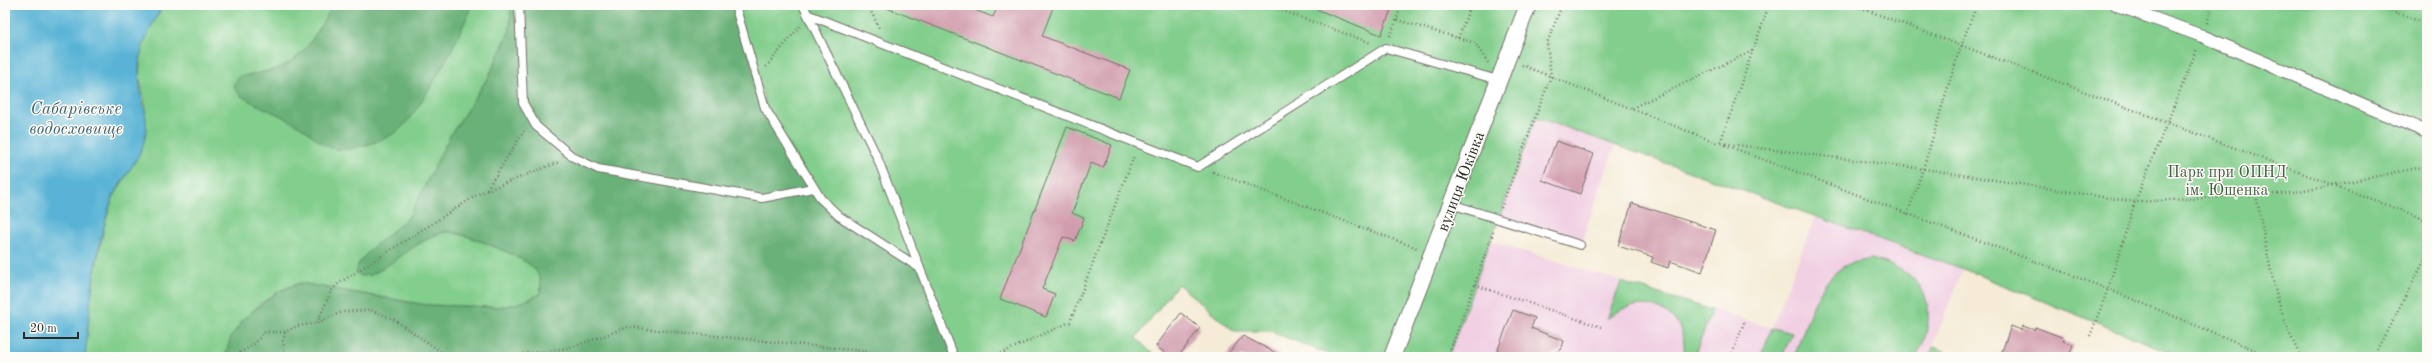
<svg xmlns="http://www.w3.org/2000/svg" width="2432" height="362" viewBox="0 0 2432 362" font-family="'Old Standard TT',serif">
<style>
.built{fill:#f1d0e3}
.green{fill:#82ce8c;stroke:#567c5c}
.forest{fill:#69b178;stroke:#4a6e52}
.water{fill:#58b3d6;stroke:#426f80}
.building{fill:#d19cad}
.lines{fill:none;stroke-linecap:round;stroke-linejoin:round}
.service-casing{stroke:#726e67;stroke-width:10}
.pedestrian-casing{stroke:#726e67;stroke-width:14}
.minor-casing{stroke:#726e67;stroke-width:18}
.path{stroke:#726e67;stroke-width:2.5;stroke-dasharray:1 3;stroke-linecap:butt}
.service{stroke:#fff;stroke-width:8}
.pedestrian{stroke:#fff;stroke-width:12}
.minor{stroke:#fff;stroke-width:16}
.labels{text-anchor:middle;stroke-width:3;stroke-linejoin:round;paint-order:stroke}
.park-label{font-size:16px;fill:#455c48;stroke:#fdfcf7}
.street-label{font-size:16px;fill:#2b2b2b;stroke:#fdfcf7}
.water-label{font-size:17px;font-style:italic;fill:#3d616f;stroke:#fdfcf7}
</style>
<rect width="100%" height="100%" fill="#fdfcf7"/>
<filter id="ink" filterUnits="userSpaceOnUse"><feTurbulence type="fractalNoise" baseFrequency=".025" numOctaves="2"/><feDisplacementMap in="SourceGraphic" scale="8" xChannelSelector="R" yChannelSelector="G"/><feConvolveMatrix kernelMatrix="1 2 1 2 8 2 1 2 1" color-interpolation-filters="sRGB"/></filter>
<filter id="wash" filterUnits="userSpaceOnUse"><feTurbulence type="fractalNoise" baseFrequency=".012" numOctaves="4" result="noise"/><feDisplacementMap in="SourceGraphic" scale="16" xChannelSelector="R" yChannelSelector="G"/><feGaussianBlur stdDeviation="0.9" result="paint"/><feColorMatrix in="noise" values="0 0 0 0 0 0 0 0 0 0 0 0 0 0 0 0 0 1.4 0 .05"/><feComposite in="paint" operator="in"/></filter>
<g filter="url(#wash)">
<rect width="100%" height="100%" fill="#f5ebd6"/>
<g class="built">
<path d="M1535,117L1615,146L1580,245L1497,220Z"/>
<path d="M1815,217L1963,269L1928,357H1448L1491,241L1772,328Z"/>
</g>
<g class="green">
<path d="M163,5H511L510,30L489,76L450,136L409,217L370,250L359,263L356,272L361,276L370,275C393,265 420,238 444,232C457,229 523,257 533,267C540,274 543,287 539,295L517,304L496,307L426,305L300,283L279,291L260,304L231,337L225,357H85L91,292L104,227L112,200L137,157L146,109L139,76L142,44Z"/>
<path d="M735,5H2427V342L2421,357H2182L1963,269L1536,117L1448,357H1335L1270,331H1234L1178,284L1136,338L1156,357H954L829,207L770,118Z"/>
<path d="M1871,259C1906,267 1935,286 1927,328C1926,338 1920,348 1916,357H1794C1806,327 1817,277 1849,264C1856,261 1864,261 1871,259Z"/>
<path d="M1621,282L1712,310L1694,357H1684C1689,309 1642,290 1607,319Z"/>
<path d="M1772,328L1792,333L1782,357H1760Z"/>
<path d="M1933,347L1949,353L1948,357H1929Z"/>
</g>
<g class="forest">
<path d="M333,5H471C465,30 418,114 399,130C386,140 351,152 336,149C320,146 311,132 298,125C280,114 259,107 241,96L235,89L234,84L240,76C301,68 303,55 333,5Z"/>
<path d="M511,5H735L760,96L821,199L918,267L954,357H225L231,337L244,318L279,291L300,283L426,305L496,307L517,304L539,295C543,287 540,274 533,267C523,257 457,229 444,232C420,238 393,265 370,275L361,276L356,272L359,263L370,250L409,217L450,136L489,76L510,30Z"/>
</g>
<path class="water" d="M5,5H163C150,29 138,47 139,75C139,97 150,114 145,138C140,162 119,180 111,202C94,252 90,305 85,357H5Z"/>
<g id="blocks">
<g class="building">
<path d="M879,5H961L993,17L998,5H1054L1042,36L1130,70L1119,98Z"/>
<path d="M1306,5H1393L1381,35Z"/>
<path d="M1067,127L1112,145L1103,168L1091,163L1072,213L1084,218L1075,241L1063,237L1042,289L1055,294L1046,317L1000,299Z"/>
<path d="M1556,141L1594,154L1580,194L1542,180Z"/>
<path d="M1632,203L1716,230L1702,272L1670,261L1668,268L1651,262L1653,257L1618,246Z"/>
<path d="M1513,310L1535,318L1531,328L1564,341L1561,350L1546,357H1495Z"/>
<path d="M1181,313L1200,328L1178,357H1170L1156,346Z"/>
<path d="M2011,326L2021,330L2023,326L2034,330L2035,327L2064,338L2063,341L2073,345L2068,357H2000Z"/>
<path d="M1243,336L1284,357H1225Z"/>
</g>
</g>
</g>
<g filter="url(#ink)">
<use href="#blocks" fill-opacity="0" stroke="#726e67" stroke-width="1"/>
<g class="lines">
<defs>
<g id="service">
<path d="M519,5L523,103L536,126L573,157L598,169L762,198L813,188"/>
<path d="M735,5L765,108L821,199L839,216L918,267"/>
<path d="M803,5L877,157L954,357"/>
<path d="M809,15L1198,167L1386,48L1498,80"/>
<path d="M1451,204L1580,245"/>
</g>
<path id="pedestrian" d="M2117,5L2202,36L2427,132"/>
<path id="minor" d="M1392,357L1528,5"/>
</defs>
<use href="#service" class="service-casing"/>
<use href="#pedestrian" class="pedestrian-casing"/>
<use href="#minor" class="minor-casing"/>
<g class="path">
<path d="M868,5L879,28"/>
<path d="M1267,5L1371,43"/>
<path d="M1769,5L1720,143L1924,169L2135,202L2294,193L2427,166"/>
<path d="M1853,5L2427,220"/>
<path d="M2376,5L2427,24"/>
<path d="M1397,20L1475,43L1488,63"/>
<path d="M2207,23L2213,5"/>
<path d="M1390,36L1402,5"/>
<path d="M1458,38L1471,5"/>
<path d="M1522,65L1720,144"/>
<path d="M766,67L800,26"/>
<path d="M1632,108L1752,51"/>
<path d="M1725,145L2108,289L2272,357"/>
<path d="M1213,172L1417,248"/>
<path d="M487,189L524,131"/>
<path d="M2256,195C2267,250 2274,307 2301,357"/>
<path d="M1501,208L1551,76L1547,43L1562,5"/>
<path d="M1907,214C1934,145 1948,73 1977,5"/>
<path d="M1475,285L1601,327"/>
<path d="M317,323L331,291L339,283L480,193L559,162"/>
<path d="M2090,336L2108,289L2135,202L2197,49"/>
<path d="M233,357L253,345L265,332H285"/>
<path d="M286,357L283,341L285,332L297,326L317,323L342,312L371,310L393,319L440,351L463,357"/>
<path d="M499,357L569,348L628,327L921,357"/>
<path d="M993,357L1070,322L1134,156"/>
<path d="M1448,357L1494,230"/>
<path d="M1731,357L1745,320"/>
<path d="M1786,357L1788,353"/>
<path d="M2373,357L2427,256"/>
</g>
<use href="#service" class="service"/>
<use href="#pedestrian" class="pedestrian"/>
<use href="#minor" class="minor"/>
</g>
</g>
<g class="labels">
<g class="park-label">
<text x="2227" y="177">Парк при ОПНД<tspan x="2227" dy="18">ім. Ющенка</tspan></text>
</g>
<g class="street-label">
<text transform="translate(1460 181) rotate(-69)" y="6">вулиця Юківка</text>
</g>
<g class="water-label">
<text x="76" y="114">Сабарівське<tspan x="76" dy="20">водосховище</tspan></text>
</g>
</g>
<rect width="2432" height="362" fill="none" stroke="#fdfcf7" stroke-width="20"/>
<path d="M24 332v6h54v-6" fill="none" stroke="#2b2b2b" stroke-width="2"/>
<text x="30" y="332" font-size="12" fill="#2b2b2b" stroke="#fdfcf7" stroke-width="3" paint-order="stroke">20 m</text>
</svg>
